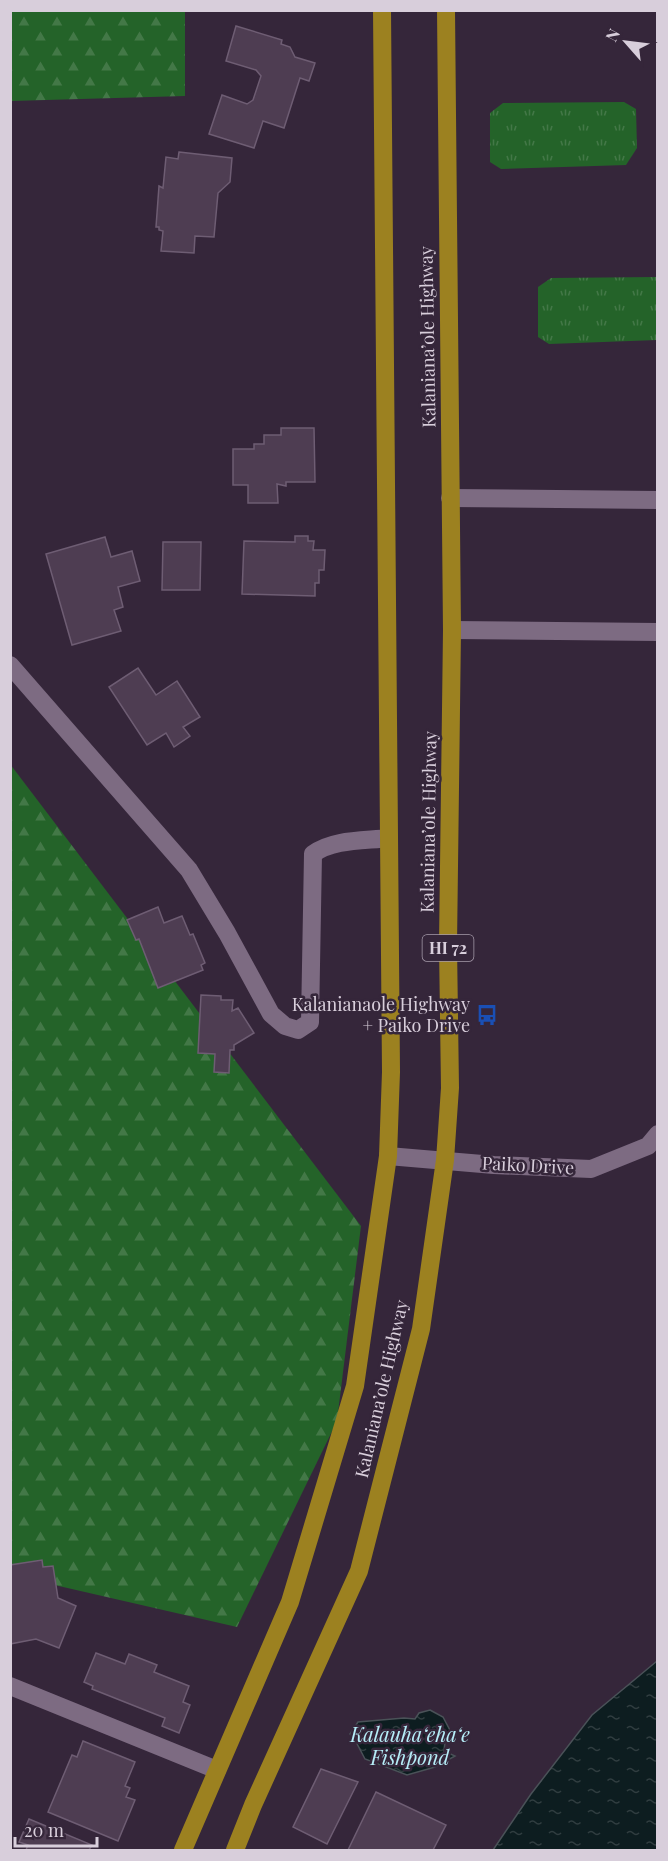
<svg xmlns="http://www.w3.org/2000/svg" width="668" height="1861" viewBox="0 0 668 1861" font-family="'Playfair Display',serif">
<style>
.forest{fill:url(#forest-firs)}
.park{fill:url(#park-tufts)}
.water{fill:url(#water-ripples);stroke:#4a5258;stroke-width:1.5}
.building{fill:#4e3d52;stroke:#6e5d73;stroke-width:1.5}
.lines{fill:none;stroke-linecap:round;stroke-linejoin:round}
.minor{stroke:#7d6b82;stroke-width:18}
.highway{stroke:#9c8120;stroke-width:18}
.labels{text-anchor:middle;stroke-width:5;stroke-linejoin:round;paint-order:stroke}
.shield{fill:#35263a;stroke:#a79cab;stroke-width:1.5}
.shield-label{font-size:16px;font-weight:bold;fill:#d8cedb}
.street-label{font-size:18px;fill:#d8cedb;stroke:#35263a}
.poi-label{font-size:18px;fill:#d8cedb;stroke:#35263a;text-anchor:end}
.water-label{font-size:20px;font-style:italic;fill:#b6eef8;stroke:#35263a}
</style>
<defs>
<pattern id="forest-firs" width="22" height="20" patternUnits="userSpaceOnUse" patternTransform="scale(1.5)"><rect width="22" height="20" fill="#246329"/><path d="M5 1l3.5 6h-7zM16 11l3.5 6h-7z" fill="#437847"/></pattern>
<pattern id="park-tufts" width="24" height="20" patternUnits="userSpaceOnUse" patternTransform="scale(1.5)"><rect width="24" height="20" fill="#246329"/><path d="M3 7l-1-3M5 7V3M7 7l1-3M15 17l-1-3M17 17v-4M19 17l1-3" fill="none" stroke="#437847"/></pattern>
<pattern id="water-ripples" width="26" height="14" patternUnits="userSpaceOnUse" patternTransform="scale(1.5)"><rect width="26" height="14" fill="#0d1d20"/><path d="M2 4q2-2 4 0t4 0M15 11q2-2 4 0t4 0" fill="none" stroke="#303d40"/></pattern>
</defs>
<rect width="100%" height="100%" fill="#35263a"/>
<g class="forest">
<path d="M10,11H185V96L11,101Z"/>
<path d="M10,764L361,1226L337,1421L237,1627L11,1575Z"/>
</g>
<g class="park">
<path d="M624,102L636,109L637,148L626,165L501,169L490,162V113L503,103Z"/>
<path d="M657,277V340L549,344L538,337V287L551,278Z"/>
</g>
<g class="water">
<path d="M657,1661V1850H493L531,1794L592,1715Z"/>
<path d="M430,1710L443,1717L453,1736L445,1742L444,1751L455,1756L435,1767L407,1775L365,1759L355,1740L350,1734L358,1722L404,1718L415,1719L419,1713Z"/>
</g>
<g class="building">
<path d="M236,26L282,40L281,44L290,47L295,57L315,63L309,81L300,78L284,128L263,121L254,148L209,134L222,95L247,104L253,100L261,76L256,70L226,61Z"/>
<path d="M179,152L232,158L230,182L218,193L214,237L195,236L194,253L161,251L163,231L159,230V227H156L159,186L163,188L166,157L178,159Z"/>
<path d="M281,428H314L315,482H286V486L277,484L278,503H248V485H233V449H254V444H264V435H281Z"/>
<path d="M295,536H308V541H314L313,550H325L324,570H319V583H315V596L242,594L244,541L295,542Z"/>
<path d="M105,537L111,557L132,551L140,581L118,587L123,607L114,610L121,631L72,645L46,554Z"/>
<path d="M163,542H201L200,590H162Z"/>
<path d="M138,668L156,695L177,681L200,717L183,727L190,736L174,747L166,733L147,745L109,687Z"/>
<path d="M158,907L164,923L182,916L190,935L193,934L205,963L201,965L203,970L158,988L139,939L136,940L127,920Z"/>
<path d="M201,995L221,996V1000H233L232,1011L238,1008L254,1033L234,1045V1050H230L229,1073L214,1072L215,1054L198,1053Z"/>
<path d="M42,1560L43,1567L53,1566L58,1598L76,1606L59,1648L36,1639L10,1644V1565Z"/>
<path d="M96,1653L125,1664L129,1654L157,1665L154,1672L189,1686L183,1702L190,1705L179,1733L162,1726L165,1718L92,1689L93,1686L84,1682Z"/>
<path d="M83,1741L135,1762L125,1786L130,1788L126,1797L135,1800L118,1841L48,1812L72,1755L77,1757Z"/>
<path d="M321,1769L358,1782L327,1844L293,1827Z"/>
<path d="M376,1792L446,1825L433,1850H348Z"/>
<path d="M29,1819L92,1845L89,1850H26L28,1845L19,1842Z"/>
</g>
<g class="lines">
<g class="minor">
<path d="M450,498L658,500"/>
<path d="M452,630L658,632"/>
<path d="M10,665L189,870L227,933L271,1014L285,1026L298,1030L310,1022L313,854C333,839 365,841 389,838"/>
<path d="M388,1156L494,1165L591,1169L648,1146L658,1134"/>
<path d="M10,1686L217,1770"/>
</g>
<g class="highway">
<path d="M183,1850L290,1602L355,1386L388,1156L391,1072L382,10"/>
<path d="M235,1850L253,1805L359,1571L421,1329L445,1160L450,1088L448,945L452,630L446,10"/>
</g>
</g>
<defs>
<symbol id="bus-bare" viewBox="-9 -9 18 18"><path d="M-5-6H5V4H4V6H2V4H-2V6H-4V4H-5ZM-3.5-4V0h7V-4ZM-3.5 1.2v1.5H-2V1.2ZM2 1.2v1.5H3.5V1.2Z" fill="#1a4fb4" stroke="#35263a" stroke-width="2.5" paint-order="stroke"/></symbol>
</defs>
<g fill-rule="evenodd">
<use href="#bus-bare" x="472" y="1000" width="30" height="30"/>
</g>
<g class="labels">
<rect class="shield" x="422.5" y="935" width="51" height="26" rx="4.5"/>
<g class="shield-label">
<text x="448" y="954">HI 72</text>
</g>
<g class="street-label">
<text transform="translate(428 337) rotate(-91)" y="6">Kalaniana’ole Highway</text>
<text transform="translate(429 822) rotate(-89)" y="6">Kalaniana’ole Highway</text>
<text transform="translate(528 1166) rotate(3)" y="6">Paiko Drive</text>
<text transform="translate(382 1389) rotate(-77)" y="6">Kalaniana’ole Highway</text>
</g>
<g class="poi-label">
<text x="470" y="1011">Kalanianaole Highway<tspan x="470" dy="21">+ Paiko Drive</tspan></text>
</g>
<g class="water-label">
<text x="410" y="1742">Kalauhaʻehaʻe<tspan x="410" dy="23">Fishpond</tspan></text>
</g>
</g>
<rect width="668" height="1861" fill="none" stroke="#d8cedb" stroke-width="24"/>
<g transform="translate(626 42) rotate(298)" stroke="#35263a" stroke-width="4.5" paint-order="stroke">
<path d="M0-4.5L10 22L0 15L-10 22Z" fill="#d8cedb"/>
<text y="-9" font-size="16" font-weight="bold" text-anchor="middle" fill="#d8cedb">N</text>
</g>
<path d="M15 1837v9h82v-9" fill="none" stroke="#d8cedb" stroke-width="3"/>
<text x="24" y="1837" font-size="18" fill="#d8cedb" stroke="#35263a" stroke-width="4.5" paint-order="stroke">20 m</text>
</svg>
